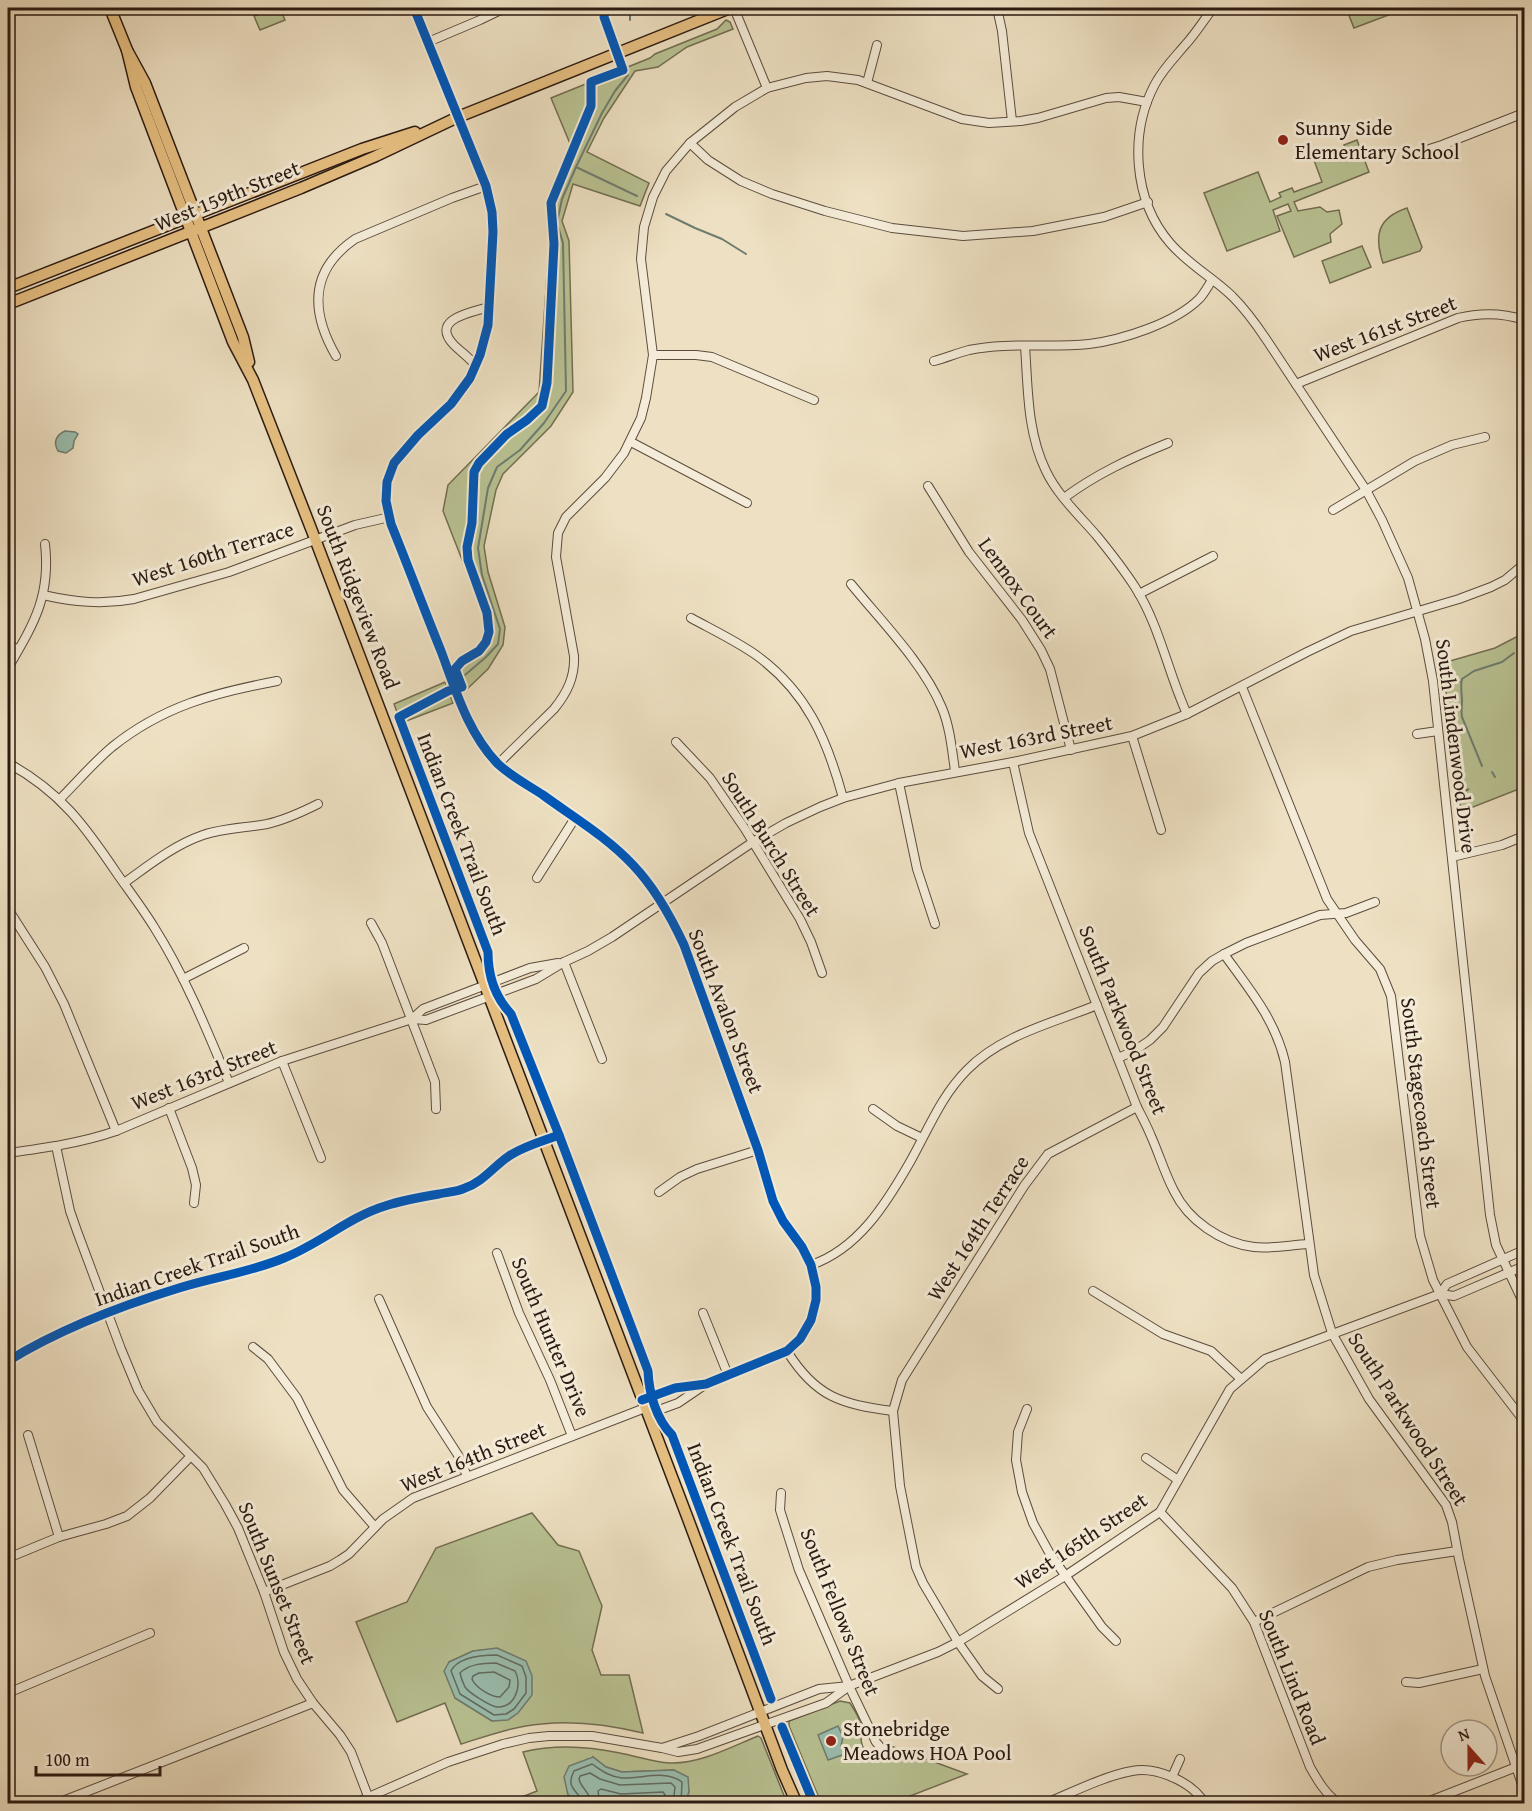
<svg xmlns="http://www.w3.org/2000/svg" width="1532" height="1811" viewBox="0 0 1532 1811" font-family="'Gentium Book Plus',serif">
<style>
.green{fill:#b9c293;stroke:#726e52;stroke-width:1.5;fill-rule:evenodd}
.water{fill:#9abeaf;stroke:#6e7c70;stroke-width:1.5}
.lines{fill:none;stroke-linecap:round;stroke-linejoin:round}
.shore{stroke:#626c60;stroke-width:1.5}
.stream{stroke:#6e7c70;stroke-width:2}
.minor-casing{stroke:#5c4c3e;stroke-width:10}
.major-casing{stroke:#2b1a12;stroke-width:13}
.minor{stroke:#f4ecd8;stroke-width:8}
.major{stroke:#e7c082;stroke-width:10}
.cycleway-casing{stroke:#f4ecd8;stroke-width:13}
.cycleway{stroke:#0057b8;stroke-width:9}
.poi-dot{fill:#8f2418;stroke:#f4ecd8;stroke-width:2}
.labels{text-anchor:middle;stroke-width:6;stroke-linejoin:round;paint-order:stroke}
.poi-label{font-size:21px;fill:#2b1a12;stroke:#f4ecd8;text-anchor:start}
.street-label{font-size:21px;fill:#2b1a12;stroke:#f4ecd8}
</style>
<rect width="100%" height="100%" fill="#eee1c3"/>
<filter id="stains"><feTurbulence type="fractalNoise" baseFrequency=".00333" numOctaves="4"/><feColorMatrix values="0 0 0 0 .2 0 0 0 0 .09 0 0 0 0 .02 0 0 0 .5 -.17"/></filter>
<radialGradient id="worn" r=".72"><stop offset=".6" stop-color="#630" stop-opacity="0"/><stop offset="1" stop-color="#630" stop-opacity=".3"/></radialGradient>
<g class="green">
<path d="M277,8H280L285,20L260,30L254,16Z"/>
<path d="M1346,8H1407L1354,28Z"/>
<path d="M726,20L730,22L733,29L687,47L658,67L635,71L604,118L587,152L649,183L640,206L573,184L562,221L569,241L573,392L551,426L503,474L496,490L484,546L488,572L505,627L503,645L488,669L464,692L453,663C471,654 488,647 487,624L443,511L448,485L539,392L550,230L548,203L571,146L551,98L650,58L655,54L717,29Z"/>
<path d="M1357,140L1369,172L1294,202L1298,211L1320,207L1327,212L1339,210L1342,224L1330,234L1331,242L1294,257L1277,216L1291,211L1288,204L1273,210L1280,231L1227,251L1204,193L1258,172L1270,202L1281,197L1279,193L1292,188L1294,192L1322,182L1314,160L1345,148L1344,145Z"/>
<path d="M1407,208L1422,247L1420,251L1383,263C1374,236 1377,218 1407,208Z"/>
<path d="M1362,246L1371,267L1330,283L1322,261Z"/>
<path d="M1524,633V787L1468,809L1461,807L1459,802L1460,796L1469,789L1457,793L1443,663L1495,648Z"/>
<path d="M445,682L453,703L401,723L394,704Z"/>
<path d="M532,1513L558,1545L579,1551L602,1606L592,1650L601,1675H629L643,1733C610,1725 576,1720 542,1724C514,1726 487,1736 461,1744L445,1703L397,1722L356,1622L407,1602L436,1548ZM497,1649L492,1721L455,1698L449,1662L473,1651Z"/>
<path d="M840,1701L850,1703C854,1709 860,1718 861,1726C862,1736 859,1742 865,1751L880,1754L888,1745L967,1774L892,1803H821L789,1726V1721Z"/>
<path d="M758,1736L761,1738L787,1803H686L689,1791L674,1770L622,1772L606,1767L593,1757L589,1801L591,1803L504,1804L537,1791L523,1752C555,1744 587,1746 620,1753C636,1756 653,1762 670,1763C700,1764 731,1747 758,1736Z"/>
</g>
<g class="water">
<path d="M65,431L75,432L78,434L74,441L73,448L66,453L58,451C53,442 56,435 65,431Z"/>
<path d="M497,1648L526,1661L532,1676V1695L518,1713L508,1720L492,1721L455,1698L444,1671L449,1662L473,1651Z"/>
<path d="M838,1726L843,1737L841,1746L845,1754L828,1760L818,1735Z"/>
<path d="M593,1757L606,1767L622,1772L674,1770L688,1777L689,1791L686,1803L591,1804L589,1801H578L568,1795L564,1777L569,1766Z"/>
</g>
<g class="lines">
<g class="shore">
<path d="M497,1655L522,1666L526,1677V1693L514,1709L506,1714L494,1715L460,1694L451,1671C458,1657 483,1655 497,1655Z"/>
<path d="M496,1663L515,1671C523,1685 515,1708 497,1707C490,1706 469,1693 465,1687C463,1683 461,1678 460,1673C469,1664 483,1663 496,1663Z"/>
<path d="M494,1672L510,1680L509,1687L500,1697C491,1697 476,1688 472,1679L473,1676L479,1673Z"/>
<path d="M583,1804C581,1791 564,1790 574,1771L592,1764C601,1770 610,1777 622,1778C642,1779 665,1769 682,1782L681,1804"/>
<path d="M591,1804C591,1792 581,1789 579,1779L580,1776L590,1773L600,1779L620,1785L671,1783L675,1787L673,1804"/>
<path d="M600,1804L598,1791L601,1789L621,1794L663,1792L665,1795L664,1804"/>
</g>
<g class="stream">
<path d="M630,20V8"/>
<path d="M576,167L637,196"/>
<path d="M666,214L695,228L722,239L746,254"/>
<path d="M465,675L486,657L498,644L500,629L482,575L478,548L488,488L497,467L520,450L544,423L566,391L563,243L557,223L562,199L576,167L602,113L615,91L628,75"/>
<path d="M1453,677L1460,682"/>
<path d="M1482,766L1462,717C1461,711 1462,707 1462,701C1462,693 1460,687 1462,679L1474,671L1502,662L1514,653"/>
<path d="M1492,772L1495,777"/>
</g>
<defs>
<g id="minor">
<path d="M414,8L486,186L492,212L493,232L488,325L480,355L470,378L451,404L418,435L394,463L387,482L386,501L391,524C408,566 424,609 441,651C456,691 468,733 498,764C512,777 528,785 543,795C573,817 607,837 633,865C654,887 671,917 684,945L758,1150L773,1201L783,1221L802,1247L811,1265L816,1287V1300L811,1320L800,1339L787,1351L706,1384L675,1388L642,1400"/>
<path d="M734,8L767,88"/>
<path d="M997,8L1002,31L1012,121"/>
<path d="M1213,8C1204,20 1196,33 1186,44C1175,57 1163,69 1155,84C1129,133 1133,200 1170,243C1188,264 1212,277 1232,296C1245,309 1256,324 1266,339L1366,490L1382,520L1408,578L1425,639L1433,681L1490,1215L1496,1245L1524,1304"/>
<path d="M428,42L480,20L505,8"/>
<path d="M867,83L877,45"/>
<path d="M8,124L10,143L8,162"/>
<path d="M690,143L708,160L741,181L772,194L825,211L892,228L963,236L1033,231L1104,217L1148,202"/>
<path d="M1423,151L1442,145L1524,113"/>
<path d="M1025,346C1028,388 1027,432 1046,471C1058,496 1079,515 1097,536C1110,552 1124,570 1135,587C1160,626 1168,673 1187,714"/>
<path d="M653,355H696L712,357L814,400"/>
<path d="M336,356C310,311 310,270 355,239L452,198L486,186"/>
<path d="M934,361C946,358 957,353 969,350C1008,342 1049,348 1089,344C1122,340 1175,323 1199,299C1204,294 1208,286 1212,280"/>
<path d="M475,365C469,357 461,352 454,345C429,319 472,312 489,307"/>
<path d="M1296,384L1458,318C1479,313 1503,313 1524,320"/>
<path d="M631,442L747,503"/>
<path d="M928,486L969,552L1022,620L1041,650L1050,669L1071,750"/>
<path d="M1064,498C1096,474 1131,458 1168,443"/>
<path d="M1333,510L1415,461L1452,445L1485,437"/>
<path d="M851,584C881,621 924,664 942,708C950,727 952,750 955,771"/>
<path d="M1139,594L1213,556"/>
<path d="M43,595C74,602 102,605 134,599L229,572L355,525L390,517"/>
<path d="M691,618C713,630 736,641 756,655C807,692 827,739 843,798"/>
<path d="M8,644L18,650"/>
<path d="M8,668C33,625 51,597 45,544"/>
<path d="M1242,687L1327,899L1355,940L1380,969L1391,996L1420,1236L1433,1280L1467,1347L1524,1421"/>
<path d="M1417,734L1438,731"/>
<path d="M1132,736L1161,830"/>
<path d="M676,742L710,778L745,829L800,919L811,942L822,973"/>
<path d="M1013,762L1029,833L1137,1107C1142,1117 1147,1126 1151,1136C1159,1154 1165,1174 1174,1191C1188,1220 1221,1243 1254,1247C1272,1249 1290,1245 1309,1244"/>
<path d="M8,763C61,792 85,826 118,875C130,892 143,909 154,927C185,976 207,1030 229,1083"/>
<path d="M498,764L554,709C567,693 575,677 574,656L556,557L558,533L566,517L605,478L624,453L641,418L646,398L653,355L641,259L644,227L653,197L666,171L690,143L735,107L767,88L806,78L827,76L858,80L962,119L989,123L1021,121L1038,118L1106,98L1119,97L1147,102"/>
<path d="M899,783L917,869L935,924"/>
<path d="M60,799C77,782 93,763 112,747C163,706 214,693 277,681"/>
<path d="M1452,857L1502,845L1524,836"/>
<path d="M537,878L575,818"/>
<path d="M124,883C149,865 174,845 203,835C223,828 246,828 267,824C285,820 302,812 318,804"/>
<path d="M8,909L45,967L64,1004L116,1131"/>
<path d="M371,923L382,943L429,1066L435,1082L436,1109"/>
<path d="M1224,954C1249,989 1275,1019 1285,1062L1314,1275L1332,1333L1369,1399L1446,1505L1452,1522L1459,1559L1485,1676L1524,1790"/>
<path d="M564,962L602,1059"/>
<path d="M183,979L244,948"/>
<path d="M412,1019L423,1009L530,968L558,963"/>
<path d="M1118,1058L1134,1051L1150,1040L1163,1027L1199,973L1212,961L1224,954L1246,943L1320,915L1346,913L1375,902"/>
<path d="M282,1061L321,1158"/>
<path d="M169,1108L192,1168L196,1185L194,1203"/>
<path d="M873,1109L897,1126L922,1138"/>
<path d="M56,1146L70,1211L77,1231L121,1349L138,1390L157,1422L203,1468L225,1504L238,1528L264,1592L284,1652L297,1679L313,1703L340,1735L351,1752L371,1804"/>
<path d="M8,1153C45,1148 81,1143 116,1131L282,1061L412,1019L426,1020L536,979L564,962L588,951L612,937L753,842L786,823L820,807L843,798L899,783L1013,762L1132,736L1187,714L1307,652L1351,631L1459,599L1491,587L1505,580L1524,564"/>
<path d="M659,1192L680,1177L697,1169L758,1150"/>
<path d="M1524,1250L1447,1284L1440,1294L1454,1296L1524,1266"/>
<path d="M497,1253L519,1313L550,1380L572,1436"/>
<path d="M811,1265C858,1249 886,1204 910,1162C928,1130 941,1096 967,1070C1001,1035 1053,1023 1097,1005"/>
<path d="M1093,1291L1163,1334L1211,1351L1241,1379"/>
<path d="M379,1299L427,1407L458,1455L467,1476"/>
<path d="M703,1313L728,1375"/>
<path d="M253,1347L268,1359L297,1398L343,1490L375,1527"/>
<path d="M787,1351C816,1398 842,1404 893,1411"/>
<path d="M1027,1409L1018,1432L1016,1460L1022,1492L1033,1523L1050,1554L1102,1627L1116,1641"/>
<path d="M648,1414L678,1403L703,1386"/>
<path d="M28,1435L59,1537"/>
<path d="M1146,1458L1178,1480"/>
<path d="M781,1493L780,1510L799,1570L849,1686L876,1742L886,1754"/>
<path d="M1160,1512L1232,1588L1254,1622L1310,1767C1318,1781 1326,1795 1340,1804"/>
<path d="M8,1558L59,1537L106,1524L127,1516L150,1498L190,1457"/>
<path d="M264,1592L330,1566L340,1560L349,1554L383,1519L413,1498L645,1408"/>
<path d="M1254,1622L1368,1567L1397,1560L1457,1551"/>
<path d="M1406,1682L1419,1683L1483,1669"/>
<path d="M998,1689L982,1676L958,1642L923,1583L916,1567L900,1486L893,1411L902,1380L1024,1186L1048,1154L1137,1107"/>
<path d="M8,1693L150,1633"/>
<path d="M662,1748L699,1736L819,1689L849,1686L938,1652L958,1642L1065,1576L1160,1512L1230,1389L1265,1359L1440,1294"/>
<path d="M1172,1777L1180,1759"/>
<path d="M55,1804L313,1703"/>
<path d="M353,1804L448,1762L503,1744L529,1738L549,1736H592L662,1748L678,1752L697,1749L826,1703L848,1687"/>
<path d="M1044,1804C1071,1793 1104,1776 1132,1771C1156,1766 1193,1782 1205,1804"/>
<path d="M1422,1804L1524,1764"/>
</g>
<g id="major">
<path d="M110,8L127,50L145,83L243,337L249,362"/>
<path d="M127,50L136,87L233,342L253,380L312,531L688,1519L782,1770L797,1804"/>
<path d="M8,288L362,149L415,132"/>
<path d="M8,304L301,188L376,156L458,117L730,8"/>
</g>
</defs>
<use href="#minor" class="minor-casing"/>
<use href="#major" class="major-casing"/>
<use href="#minor" class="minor"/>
<use href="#major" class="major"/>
<defs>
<g id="cycleway">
<path d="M414,8L486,186L492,212L493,232L488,325L480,355L470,378L451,404L418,435L394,463L387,482L386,501L391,524C408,566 424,609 441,651C456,691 468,733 498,764C512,777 528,785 543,795C573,817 607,837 633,865C654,887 671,917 684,945L758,1150L773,1201L783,1221L802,1247L811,1265L816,1287V1300L811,1320L800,1339L787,1351L706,1384L675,1388L642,1400"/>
<path d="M605,8L604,17L623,70L591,82V106L551,203L554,244L547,383L542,406L527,420L507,434L479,463L474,472L472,523L467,547L468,560L487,613L489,632L486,642L479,651L462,661L455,669L462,687L448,691L399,717L488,952C488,975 495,997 511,1014L559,1135L648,1371C649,1393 656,1419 672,1435L771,1699"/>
<path d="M8,1361C60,1329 120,1306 179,1288C214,1277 251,1272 284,1258C320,1244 349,1217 385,1206C403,1200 421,1197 439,1194C447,1192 457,1192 465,1188C483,1182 494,1166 509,1156C524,1146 543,1141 559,1135"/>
<path d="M782,1727L814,1804"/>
</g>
</defs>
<use href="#cycleway" class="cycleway-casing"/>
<use href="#cycleway" class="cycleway"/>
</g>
<g class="poi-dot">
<circle cx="1283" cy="140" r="6"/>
<circle cx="831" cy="1741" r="6"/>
</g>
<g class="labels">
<g class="poi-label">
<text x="1295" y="135">Sunny Side<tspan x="1295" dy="24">Elementary School</tspan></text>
<text x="843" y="1736">Stonebridge<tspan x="843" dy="24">Meadows HOA Pool</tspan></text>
</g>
<g class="street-label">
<text transform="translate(227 196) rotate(-22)" y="7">West 159th Street</text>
<text transform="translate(1385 329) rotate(-21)" y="7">West 161st Street</text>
<text transform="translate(213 554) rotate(-18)" y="7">West 160th Terrace</text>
<text transform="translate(1018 588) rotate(54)" y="7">Lennox Court</text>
<text transform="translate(358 597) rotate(69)" y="7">South Ridgeview Road</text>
<text transform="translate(1036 737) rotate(-11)" y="7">West 163rd Street</text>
<text transform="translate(1456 746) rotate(83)" y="7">South Lindenwood Drive</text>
<text transform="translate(462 834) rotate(69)" y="7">Indian Creek Trail South</text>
<text transform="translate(771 844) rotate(58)" y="7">South Burch Street</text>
<text transform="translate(726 1011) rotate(69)" y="7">South Avalon Street</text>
<text transform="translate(1123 1020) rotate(68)" y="7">South Parkwood Street</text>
<text transform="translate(204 1075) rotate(-22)" y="7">West 163rd Street</text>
<text transform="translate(1421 1103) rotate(83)" y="7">South Stagecoach Street</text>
<text transform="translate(978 1228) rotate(-57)" y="7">West 164th Terrace</text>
<text transform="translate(197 1265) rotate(-19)" y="7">Indian Creek Trail South</text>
<text transform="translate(551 1337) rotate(67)" y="7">South Hunter Drive</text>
<text transform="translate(1408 1419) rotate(57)" y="7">South Parkwood Street</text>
<text transform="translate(473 1457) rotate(-22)" y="7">West 164th Street</text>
<text transform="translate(1081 1541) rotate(-34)" y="7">West 165th Street</text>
<text transform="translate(732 1544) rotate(69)" y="7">Indian Creek Trail South</text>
<text transform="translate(277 1583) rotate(68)" y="7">South Sunset Street</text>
<text transform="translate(840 1612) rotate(68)" y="7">South Fellows Street</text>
<text transform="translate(1292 1677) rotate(68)" y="7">South Lind Road</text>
</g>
</g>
<rect width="1532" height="1811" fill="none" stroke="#eee1c3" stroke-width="30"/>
<rect x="9" y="9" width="1514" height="1793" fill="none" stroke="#2b1a12" stroke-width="3"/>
<rect x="15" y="15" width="1502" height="1781" fill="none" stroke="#2b1a12" stroke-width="1.5"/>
<g transform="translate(1469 1748) rotate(339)"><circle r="28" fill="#f4ecd8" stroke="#a49889" stroke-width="1.5"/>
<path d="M0-4.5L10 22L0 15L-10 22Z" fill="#8f2418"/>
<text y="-9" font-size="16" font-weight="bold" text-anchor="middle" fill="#2b1a12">N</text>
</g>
<path d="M36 1766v9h124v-9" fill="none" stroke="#2b1a12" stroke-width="3"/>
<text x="45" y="1766" font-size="18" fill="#2b1a12" stroke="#f4ecd8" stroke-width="4.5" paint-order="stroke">100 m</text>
<rect width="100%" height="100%" filter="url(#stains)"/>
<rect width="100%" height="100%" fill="url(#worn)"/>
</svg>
